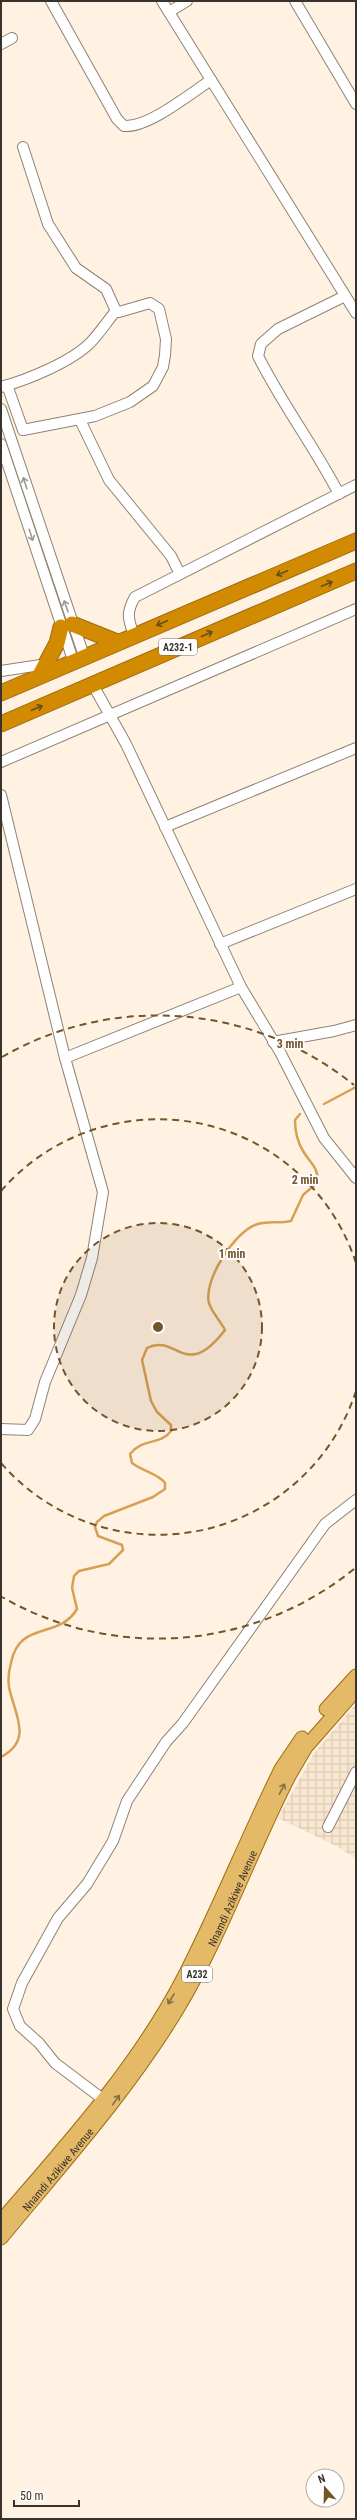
<svg xmlns="http://www.w3.org/2000/svg" width="357" height="2520" viewBox="0 0 357 2520" font-family="'Roboto Condensed',sans-serif">
<style>
.industrial{fill:url(#industrial-grid)}
.lines{fill:none;stroke-linecap:round;stroke-linejoin:round}
.stream{stroke:#d7a054;stroke-width:2.5}
.minor-casing{stroke:#8f8375;stroke-width:12}
.major-casing{stroke:#9c6c10;stroke-width:15}
.highway-casing{stroke:#9c6c10;stroke-width:17}
.minor{stroke:#fff;stroke-width:10}
.major{stroke:#e4b967;stroke-width:13}
.highway{stroke:#d28b01;stroke-width:15}
.oneway{stroke:#9c9996}
.oneway2{stroke:#664d20}
.oneway3{stroke:#856f47}
.ring{fill:none;stroke:#74552a;stroke-width:2;stroke-dasharray:7 5}
.labels{text-anchor:middle;stroke-width:4;stroke-linejoin:round;paint-order:stroke}
.shield{fill:#fff;stroke:#74706c;stroke-width:1}
.shield-label{font-size:10px;font-weight:bold;fill:#38332d}
.street-label{font-size:11px;fill:#38332d;stroke:#fff}
.centre{fill:#74552a;stroke:#fff;stroke-width:2}
.ring-label{font-size:12px;text-anchor:middle;font-weight:bold;fill:#74552a;stroke:#fff;stroke-width:4;stroke-linejoin:round;paint-order:stroke}
</style>
<defs>
<pattern id="industrial-grid" width="8" height="8" patternUnits="userSpaceOnUse"><rect width="8" height="8" fill="#f8e6d0"/><path d="M0 4h8M4 0v8" fill="none" stroke="#d5c6b3"/></pattern>
</defs>
<rect width="100%" height="100%" fill="#fff2e2"/>
<path class="industrial" d="M356,1704V1859L338,1847L278,1818L314,1753Z"/>
<g class="lines">
<g class="stream">
<path d="M324,1104L356,1087"/>
<path d="M1,1757C34,1740 14,1713 9,1687C8,1680 9,1670 11,1663C19,1620 59,1640 77,1609L72,1588L74,1576L79,1571L109,1564L123,1550L122,1545L98,1536L95,1527L97,1522L104,1516L153,1497L165,1489V1483C159,1474 142,1471 132,1463L130,1454C144,1437 160,1446 171,1431V1425L157,1412L151,1401L142,1360L147,1348C177,1333 185,1382 225,1330C221,1322 211,1311 209,1303C203,1281 234,1233 255,1225C266,1220 279,1224 291,1221L303,1195L318,1182C318,1166 310,1163 303,1151C297,1141 295,1131 295,1120L300,1114"/>
</g>
<defs>
<g id="minor">
<path d="M51,1L117,119L124,126C148,128 190,94 211,80"/>
<path d="M162,1L356,313"/>
<path d="M295,1L356,104"/>
<path d="M169,12L187,1"/>
<path d="M1,44L12,38"/>
<path d="M23,147L48,224L76,268L106,289L116,311"/>
<path d="M1,387C27,380 71,362 90,343C100,333 107,321 116,311L119,312L150,303L159,309L166,339L165,355L163,367L153,386L130,402L95,416L23,430L7,385"/>
<path d="M1,409L84,656"/>
<path d="M80,420L109,480L171,556L180,574"/>
<path d="M1,444L73,660"/>
<path d="M339,494C314,446 282,404 258,356L261,344L278,329L345,296"/>
<path d="M134,635C128,620 126,612 135,597L356,485"/>
<path d="M1,671L47,664"/>
<path d="M93,685L126,744L241,987L280,1052L324,1138L356,1178"/>
<path d="M1,762L356,609"/>
<path d="M1,795L65,1058L103,1192L92,1258L81,1295L45,1382L35,1419L28,1430L1,1429"/>
<path d="M165,827L356,748"/>
<path d="M220,944L356,889"/>
<path d="M273,1042L334,1031L356,1025"/>
<path d="M65,1058L241,987"/>
<path d="M328,1827L356,1772"/>
<path d="M104,2100L55,2063L39,2043L20,2026L13,2009L22,1983L58,1918L87,1884L113,1841L127,1801L166,1742L183,1723L325,1524L356,1500"/>
</g>
<g id="major">
<path d="M326,1709L356,1676"/>
<path d="M1,2221C67,2144 137,2068 184,1977C219,1909 247,1838 281,1769L302,1738"/>
<path id="s1" d="M1,2238C63,2163 128,2091 178,2008C222,1934 250,1852 289,1776L306,1747L356,1690"/>
</g>
<g id="highway">
<path d="M72,624L117,642"/>
<path d="M40,675L57,643L61,627"/>
<path d="M1,693L356,541"/>
<path d="M1,724L356,571"/>
</g>
</defs>
<use href="#minor" class="minor-casing"/>
<use href="#major" class="major-casing"/>
<use href="#highway" class="highway-casing"/>
<use href="#minor" class="minor"/>
<use href="#major" class="major"/>
<use href="#highway" class="highway"/>
</g>
<defs><path id="oneway-shaft" d="M-6 0H5M1.5-3L5.5 0L1.5 3" fill="none" stroke-width="1.6" stroke-linecap="round" stroke-linejoin="round"/></defs>
<g class="oneway">
<use href="#oneway-shaft" transform="translate(25 483) rotate(-108)"/>
<use href="#oneway-shaft" transform="translate(31 535) rotate(72)"/>
<use href="#oneway-shaft" transform="translate(66 606) rotate(-109)"/>
</g>
<g class="oneway2">
<use href="#oneway-shaft" transform="translate(282 573) rotate(157)"/>
<use href="#oneway-shaft" transform="translate(327 584) rotate(-23)"/>
<use href="#oneway-shaft" transform="translate(162 623) rotate(157)"/>
<use href="#oneway-shaft" transform="translate(207 634) rotate(-24)"/>
<use href="#oneway-shaft" transform="translate(37 708) rotate(-23)"/>
</g>
<g class="oneway3">
<use href="#oneway-shaft" transform="translate(282 1789) rotate(-63)"/>
<use href="#oneway-shaft" transform="translate(171 1999) rotate(121)"/>
<use href="#oneway-shaft" transform="translate(116 2100) rotate(-54)"/>
</g>
<circle cx="158" cy="1327" r="104" fill="#74552a" fill-opacity=".12"/>
<g class="ring">
<circle cx="158" cy="1327" r="104"/>
<path d="M356 1391A208 208 0 0 1 1 1463M1 1191A208 208 0 0 1 356 1263"/>
<path d="M354 1569A312 312 0 0 1 2 1597M2 1057A312 312 0 0 1 354 1085"/>
</g>
<g class="labels">
<g class="shield">
<rect x="159" y="639" width="38" height="16" rx="3"/>
<rect x="182" y="1966" width="30" height="16" rx="3"/>
</g>
<g class="shield-label">
<text x="178" y="651">A232-1</text>
<text x="197" y="1978">A232</text>
</g>
<g class="street-label">
<text dy="4" stroke="none"><textPath href="#s1" startOffset="413">Nnamdi Azikiwe Avenue</textPath></text>
<text dy="4" stroke="none"><textPath href="#s1" startOffset="89">Nnamdi Azikiwe Avenue</textPath></text>
</g>
</g>
<circle cx="158" cy="1327" r="6" class="centre"/>
<g class="ring-label">
<text x="290" y="1048">3 min</text>
<text x="305" y="1184">2 min</text>
<text x="232" y="1258">1 min</text>
</g>
<rect width="357" height="2520" fill="none" stroke="#38332d" stroke-width="4"/>
<g transform="translate(325 2488) rotate(340)"><circle r="19" fill="#ffffff" stroke="#afadab"/>
<path d="M0-3L7 15L0 10L-7 15Z" fill="#74552a"/>
<text y="-6" font-size="11" font-weight="bold" text-anchor="middle" fill="#38332d">N</text>
</g>
<path d="M14 2500v6h65v-6" fill="none" stroke="#38332d" stroke-width="2"/>
<text x="20" y="2500" font-size="12" fill="#38332d" stroke="#ffffff" stroke-width="3" paint-order="stroke">50 m</text>
</svg>
